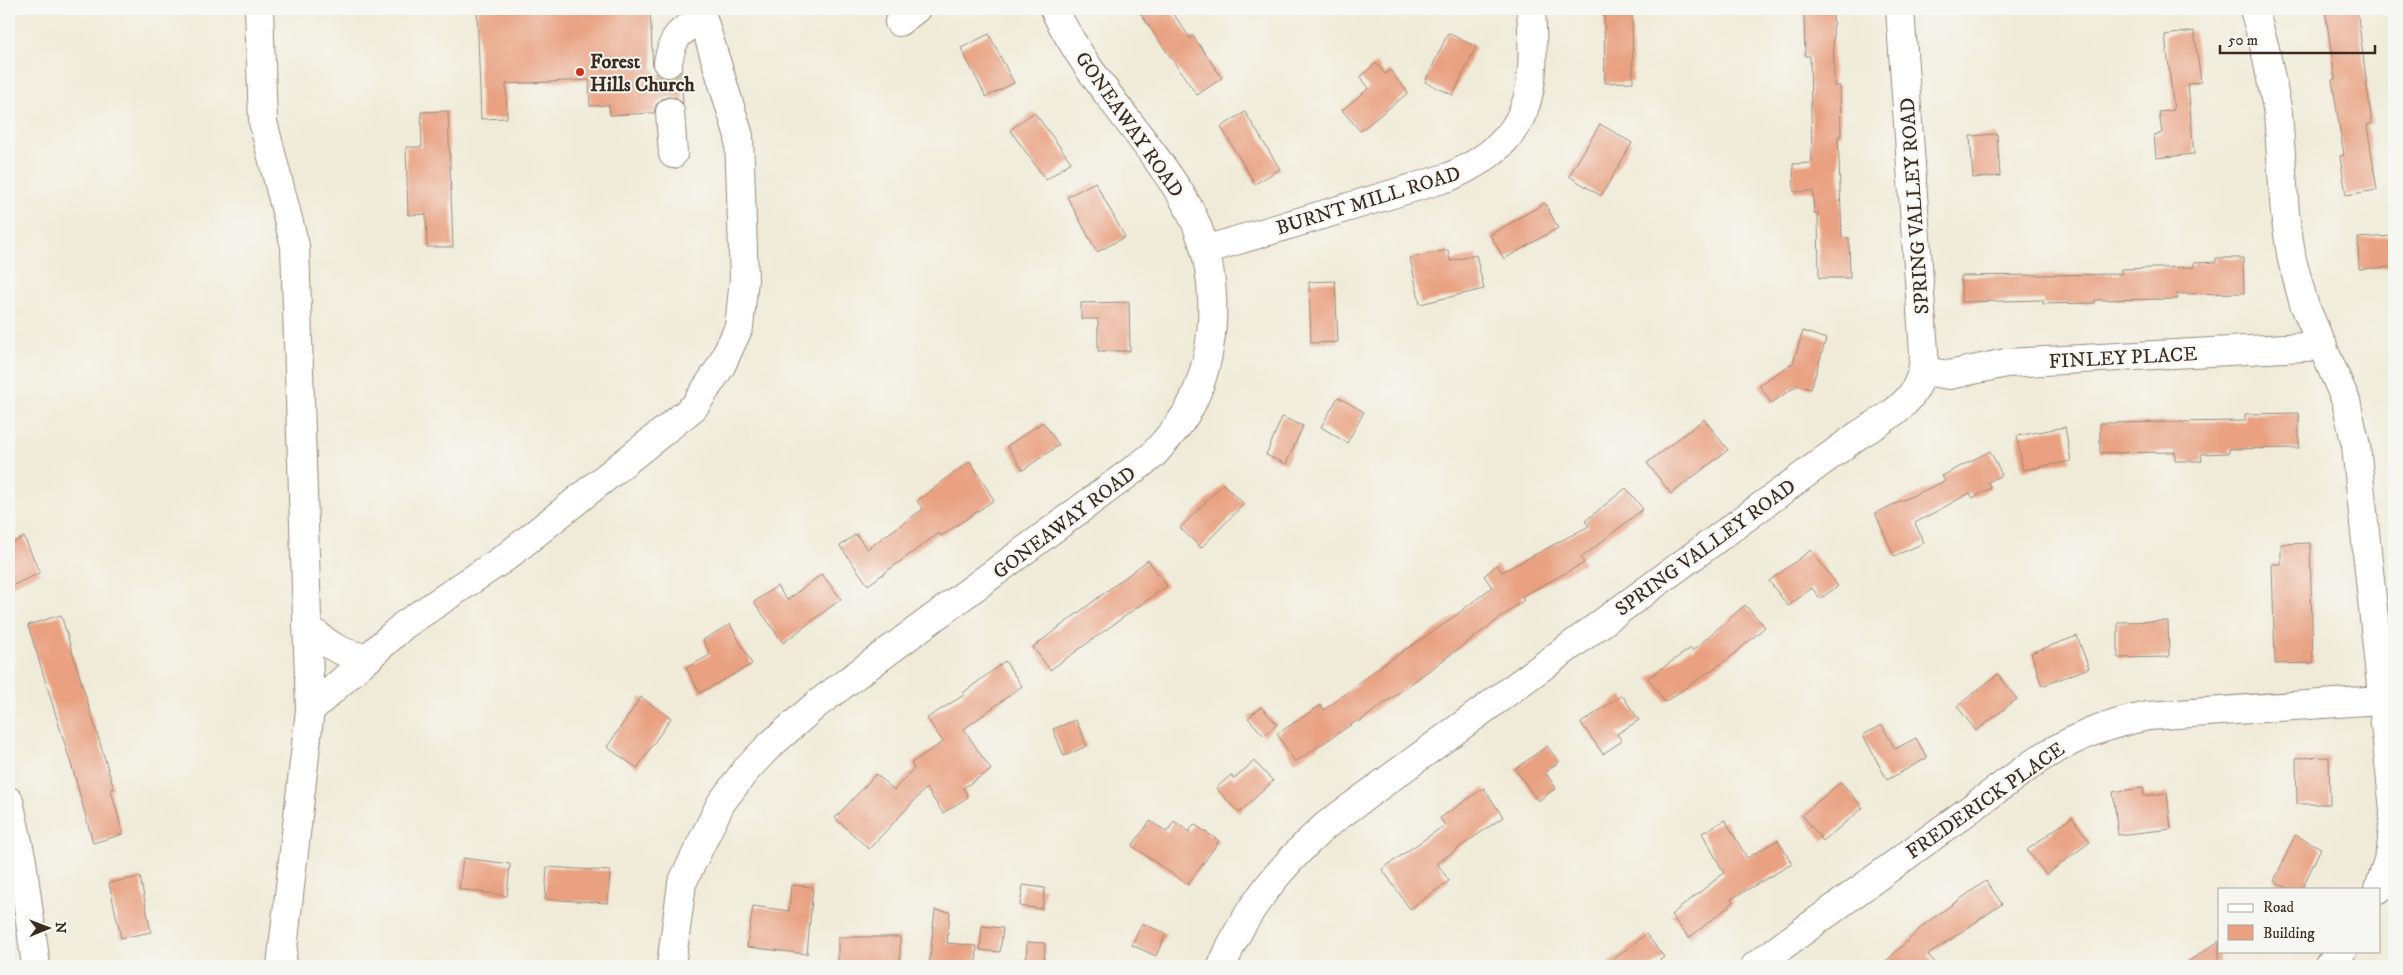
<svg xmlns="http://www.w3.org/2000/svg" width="2403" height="975" viewBox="0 0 2403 975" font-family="'IM FELL DW Pica',serif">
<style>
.building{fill:#e9a181}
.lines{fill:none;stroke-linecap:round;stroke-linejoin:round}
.minor-tunnel{stroke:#ccc4b3;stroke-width:28;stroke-dasharray:28 14;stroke-linecap:butt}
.minor-casing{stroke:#968a7b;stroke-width:30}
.minor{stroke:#fff;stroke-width:28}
.poi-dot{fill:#c8321e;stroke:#f6f6f2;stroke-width:2}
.labels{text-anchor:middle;stroke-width:4;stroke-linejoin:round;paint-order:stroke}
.poi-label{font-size:20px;font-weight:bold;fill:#3b2a1e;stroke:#f6f6f2;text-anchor:start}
.street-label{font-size:20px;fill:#3b2a1e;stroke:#f6f6f2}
</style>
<rect width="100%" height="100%" fill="#f6f6f2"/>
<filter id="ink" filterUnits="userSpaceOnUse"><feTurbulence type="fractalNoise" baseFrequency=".02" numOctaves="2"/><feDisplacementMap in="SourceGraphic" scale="10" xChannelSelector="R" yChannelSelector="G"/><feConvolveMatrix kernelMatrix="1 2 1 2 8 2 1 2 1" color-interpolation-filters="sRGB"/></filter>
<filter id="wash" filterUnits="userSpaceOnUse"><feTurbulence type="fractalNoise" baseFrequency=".0096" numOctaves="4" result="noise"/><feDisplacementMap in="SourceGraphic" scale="20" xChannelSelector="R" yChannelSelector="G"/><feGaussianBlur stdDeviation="1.12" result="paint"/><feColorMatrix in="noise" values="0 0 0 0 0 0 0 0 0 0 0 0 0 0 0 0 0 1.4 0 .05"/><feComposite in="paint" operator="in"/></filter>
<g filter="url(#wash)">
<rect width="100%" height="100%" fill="#f0ebd8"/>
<g id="blocks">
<g class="building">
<path d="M477,9H650L653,68L658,75L665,78H673L681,70L683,104L677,98L668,97L662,99L656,105L654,113L610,115L609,105L590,106L589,80L506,84L507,118L481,119Z"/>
<path d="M1137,9H1170L1190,38L1193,36L1222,78L1197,95Z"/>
<path d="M1604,9H1632L1633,82L1605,83Z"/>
<path d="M1804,9H1833L1834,86H1840L1841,136H1838L1842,238H1849L1850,278H1819L1818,213H1814L1813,191L1794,192L1793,164L1812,163L1810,56H1805Z"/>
<path d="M2325,9H2357L2372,124L2367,125L2377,190L2346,195L2340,156L2344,155L2332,80L2335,79Z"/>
<path d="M2194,31L2201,82L2188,84L2194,154L2156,158L2154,135L2162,133L2159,112L2174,110L2165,35Z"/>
<path d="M1448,33L1476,47L1453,95L1425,82Z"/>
<path d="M989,34L1014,83L986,97L961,48Z"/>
<path d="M1376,63L1385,74L1390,70L1408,93L1360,131L1342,110L1369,88L1360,77Z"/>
<path d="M448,111L453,247H427L426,214L408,215L406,147H422L421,112Z"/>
<path d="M1034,112L1071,162L1046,180L1010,130Z"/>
<path d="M1245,112L1280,169L1255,184L1221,127Z"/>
<path d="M1600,124L1632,143L1601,196L1569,176Z"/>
<path d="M1997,134L2000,176L1973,178L1970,136Z"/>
<path d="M1095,182L1125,237L1097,252L1067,197Z"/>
<path d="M1545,203L1558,228L1504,259L1490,235Z"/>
<path d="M2394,236V267L2359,269L2358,238Z"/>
<path d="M1448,250L1450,261L1476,255L1484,289L1420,304L1410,258Z"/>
<path d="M2216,258H2243L2244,293L2177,294V299L2095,300V303L2043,304V300L1961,302V276L2121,274V269L2194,267V263L2216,262Z"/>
<path d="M1335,281L1338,342L1311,343L1309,282Z"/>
<path d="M1129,302L1130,351H1098V319H1081V303Z"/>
<path d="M1803,331L1826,339L1811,389L1798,385L1771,403L1759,385L1793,363Z"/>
<path d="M1338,397L1364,412L1347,443L1321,427Z"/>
<path d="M2299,413V448L2229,449V453L2201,454L2202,461H2175V452L2100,453V423L2245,421V414Z"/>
<path d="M1282,417L1303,426L1286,464L1266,455Z"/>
<path d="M1704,419L1728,450L1671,494L1647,463Z"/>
<path d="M1043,422L1059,445L1023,470L1007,446Z"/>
<path d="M2065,427L2071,461L2023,470L2017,436Z"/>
<path d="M1990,451L2002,475L1988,482L1991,488L1973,498L1970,493L1915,523L1924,543L1894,556L1875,513L1945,481L1942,476Z"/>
<path d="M970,461L994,500L941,536L939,533L868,585L840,546L856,534L867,549L923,509L917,501Z"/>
<path d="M1223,484L1244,504L1201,548L1180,528Z"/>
<path d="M1626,488L1643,509L1581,558L1584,563L1521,597L1524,600L1484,630L1359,722L1358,720L1295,762L1277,734L1321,705L1324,710L1381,666L1447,622L1492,587L1484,576L1497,565L1502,572L1589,526L1585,521Z"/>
<path d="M24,537L40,573L9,587V544Z"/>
<path d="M2310,543L2313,663L2275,664L2272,564H2281V544Z"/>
<path d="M1811,550L1838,586L1820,599L1812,588L1788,606L1769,581Z"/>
<path d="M1148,560L1167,586L1050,670L1033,647Z"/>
<path d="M822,574L841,599L783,643L754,602L777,586L787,600Z"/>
<path d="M1745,605L1765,627L1732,656L1665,702L1648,678L1691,648L1692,651Z"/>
<path d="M61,615L114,789L111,790L123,834L93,843L75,777L28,625Z"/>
<path d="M2168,621L2169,657L2118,658V622Z"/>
<path d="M730,624L752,664L700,693L686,668L710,655L703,640Z"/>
<path d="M2077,636L2089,668L2042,686L2031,653Z"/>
<path d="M1005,661L1022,686L964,729L991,770L963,788L968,797L943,813L926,788L869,849L835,818L876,774L894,790L914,768L911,763L943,742L927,718L964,695L963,693Z"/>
<path d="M1998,674L2017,699L1976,731L1957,706Z"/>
<path d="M1622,695L1639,720L1617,734L1622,741L1603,754L1581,723Z"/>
<path d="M641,697L671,718L637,768L607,747Z"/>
<path d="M1261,707L1277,724L1264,736L1248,718Z"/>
<path d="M1076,720L1087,746L1064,756L1053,729Z"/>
<path d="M1882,725L1895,749L1916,738L1927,758L1887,780L1863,735Z"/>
<path d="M1547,746L1559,762L1545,772L1556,788L1538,801L1515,769Z"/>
<path d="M2329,757L2330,804H2297L2296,758Z"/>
<path d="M1254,761L1273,781L1239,813L1216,788L1231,775L1234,779Z"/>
<path d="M1841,782L1863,808L1823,841L1802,815Z"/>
<path d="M1484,788L1503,817L1437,863L1449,881L1410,909L1382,869L1445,825L1440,818Z"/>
<path d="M2143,788L2144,796L2167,793L2171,829L2118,835L2113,792Z"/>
<path d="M2072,817L2090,842L2046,875L2027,850Z"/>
<path d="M1725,820L1747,858L1778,840L1792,864L1731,899L1734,902L1689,938L1671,915L1724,873L1702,833Z"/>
<path d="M1150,821L1167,832L1174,821L1189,832L1194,824L1219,841L1188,885L1132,846Z"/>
<path d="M2295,835L2321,848L2302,889H2289L2274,881Z"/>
<path d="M463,858L510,864L507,896L459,889Z"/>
<path d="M547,867L610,871L608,903L545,899Z"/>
<path d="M140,877L151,932L121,938L109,883Z"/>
<path d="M1986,881L2002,904L1928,955L1939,966H1881L1926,923Z"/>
<path d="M791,885L813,887L807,954L747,947L753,906L789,911Z"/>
<path d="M1023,885L1045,888L1042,909L1020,906Z"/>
<path d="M935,910L950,912L947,943L977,946L976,966H929Z"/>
<path d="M1142,923L1166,934L1156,956L1132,945Z"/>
<path d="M982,926L1003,928L1000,952L980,950Z"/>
<path d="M1646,934L1664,957L1652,966H1605Z"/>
<rect x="838" y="937" width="62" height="29"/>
<path d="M2219,941V966H2182Z"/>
<path d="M1027,942L1045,943L1044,966H1026Z"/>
</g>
</g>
</g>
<g filter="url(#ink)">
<use href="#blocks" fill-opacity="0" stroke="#968a7b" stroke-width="1"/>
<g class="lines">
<path class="minor-tunnel" d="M668,63L670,112"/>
<defs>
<g id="minor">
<path d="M259,9L263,122L295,246L310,710L404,625L506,557L694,407L721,366L739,327L744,279L739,136L700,9"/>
<path d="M2254,9L2265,49L2278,113L2285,214L2292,260L2304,304L2346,401L2356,446L2394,810"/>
<path d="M899,22L916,9"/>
<path d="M668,63C673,34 679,32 703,19"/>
<path d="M670,112L673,154"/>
<path d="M1205,250L1449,177C1534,139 1536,92 1531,9"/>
<path d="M1924,371L1949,375L2006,363L2323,346"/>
<path d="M307,626C326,644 342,655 369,658"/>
<path d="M9,801L22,861L36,966"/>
<path d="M2379,889L2391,850L2394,813"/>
<path d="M281,966L310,710"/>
<path d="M671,966L682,883L721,803L746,770L768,747L817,704L1152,456C1168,438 1183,422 1193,401C1222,336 1219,254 1180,193C1140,130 1086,76 1054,9"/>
<path d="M1222,966C1244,910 1281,866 1325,826L1857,436C1893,413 1924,400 1924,352L1900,9"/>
<path d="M1755,966L2039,759C2077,736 2104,725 2148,716L2394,699"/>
<path d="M2328,966L2342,951"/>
</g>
</defs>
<use href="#minor" class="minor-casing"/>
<use href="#minor" class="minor"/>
</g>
</g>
<circle class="poi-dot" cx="580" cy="72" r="5"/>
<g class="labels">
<g class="poi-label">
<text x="590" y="68">Forest<tspan x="590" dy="23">Hills Church</tspan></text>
</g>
<g class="street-label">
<text transform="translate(1130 124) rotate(55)" y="7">GONEAWAY ROAD</text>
<text transform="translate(1368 200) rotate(-17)" y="7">BURNT MILL ROAD</text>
<text transform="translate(1914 206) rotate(-94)" y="7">SPRING VALLEY ROAD</text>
<text transform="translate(2123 357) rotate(-3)" y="7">FINLEY PLACE</text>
<text transform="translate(1064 522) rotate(-37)" y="7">GONEAWAY ROAD</text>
<text transform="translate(1705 547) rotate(-36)" y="7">SPRING VALLEY ROAD</text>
<text transform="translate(1985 800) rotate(-35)" y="7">FREDERICK PLACE</text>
</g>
</g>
<rect width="2403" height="975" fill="none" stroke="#f6f6f2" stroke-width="30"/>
<rect x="2218" y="888" width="162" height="65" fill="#f6f6f2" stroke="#aba49d"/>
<rect x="2228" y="904" width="25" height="8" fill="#ffffff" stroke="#aba49d"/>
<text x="2263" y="912" font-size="15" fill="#3b2a1e">Road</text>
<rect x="2228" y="925" width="25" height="15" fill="#e9a181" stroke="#aba49d"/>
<text x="2263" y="938" font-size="15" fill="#3b2a1e">Building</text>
<g transform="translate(48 928) rotate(89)" stroke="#f6f6f2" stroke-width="4" paint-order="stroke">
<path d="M0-4L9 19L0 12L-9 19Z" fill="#3b2a1e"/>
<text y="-8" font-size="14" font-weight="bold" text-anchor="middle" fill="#3b2a1e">N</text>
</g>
<path d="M2220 45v8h155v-8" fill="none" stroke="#3b2a1e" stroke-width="2.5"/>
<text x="2228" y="45" font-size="15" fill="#3b2a1e" stroke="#f6f6f2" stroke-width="4" paint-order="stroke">50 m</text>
</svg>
